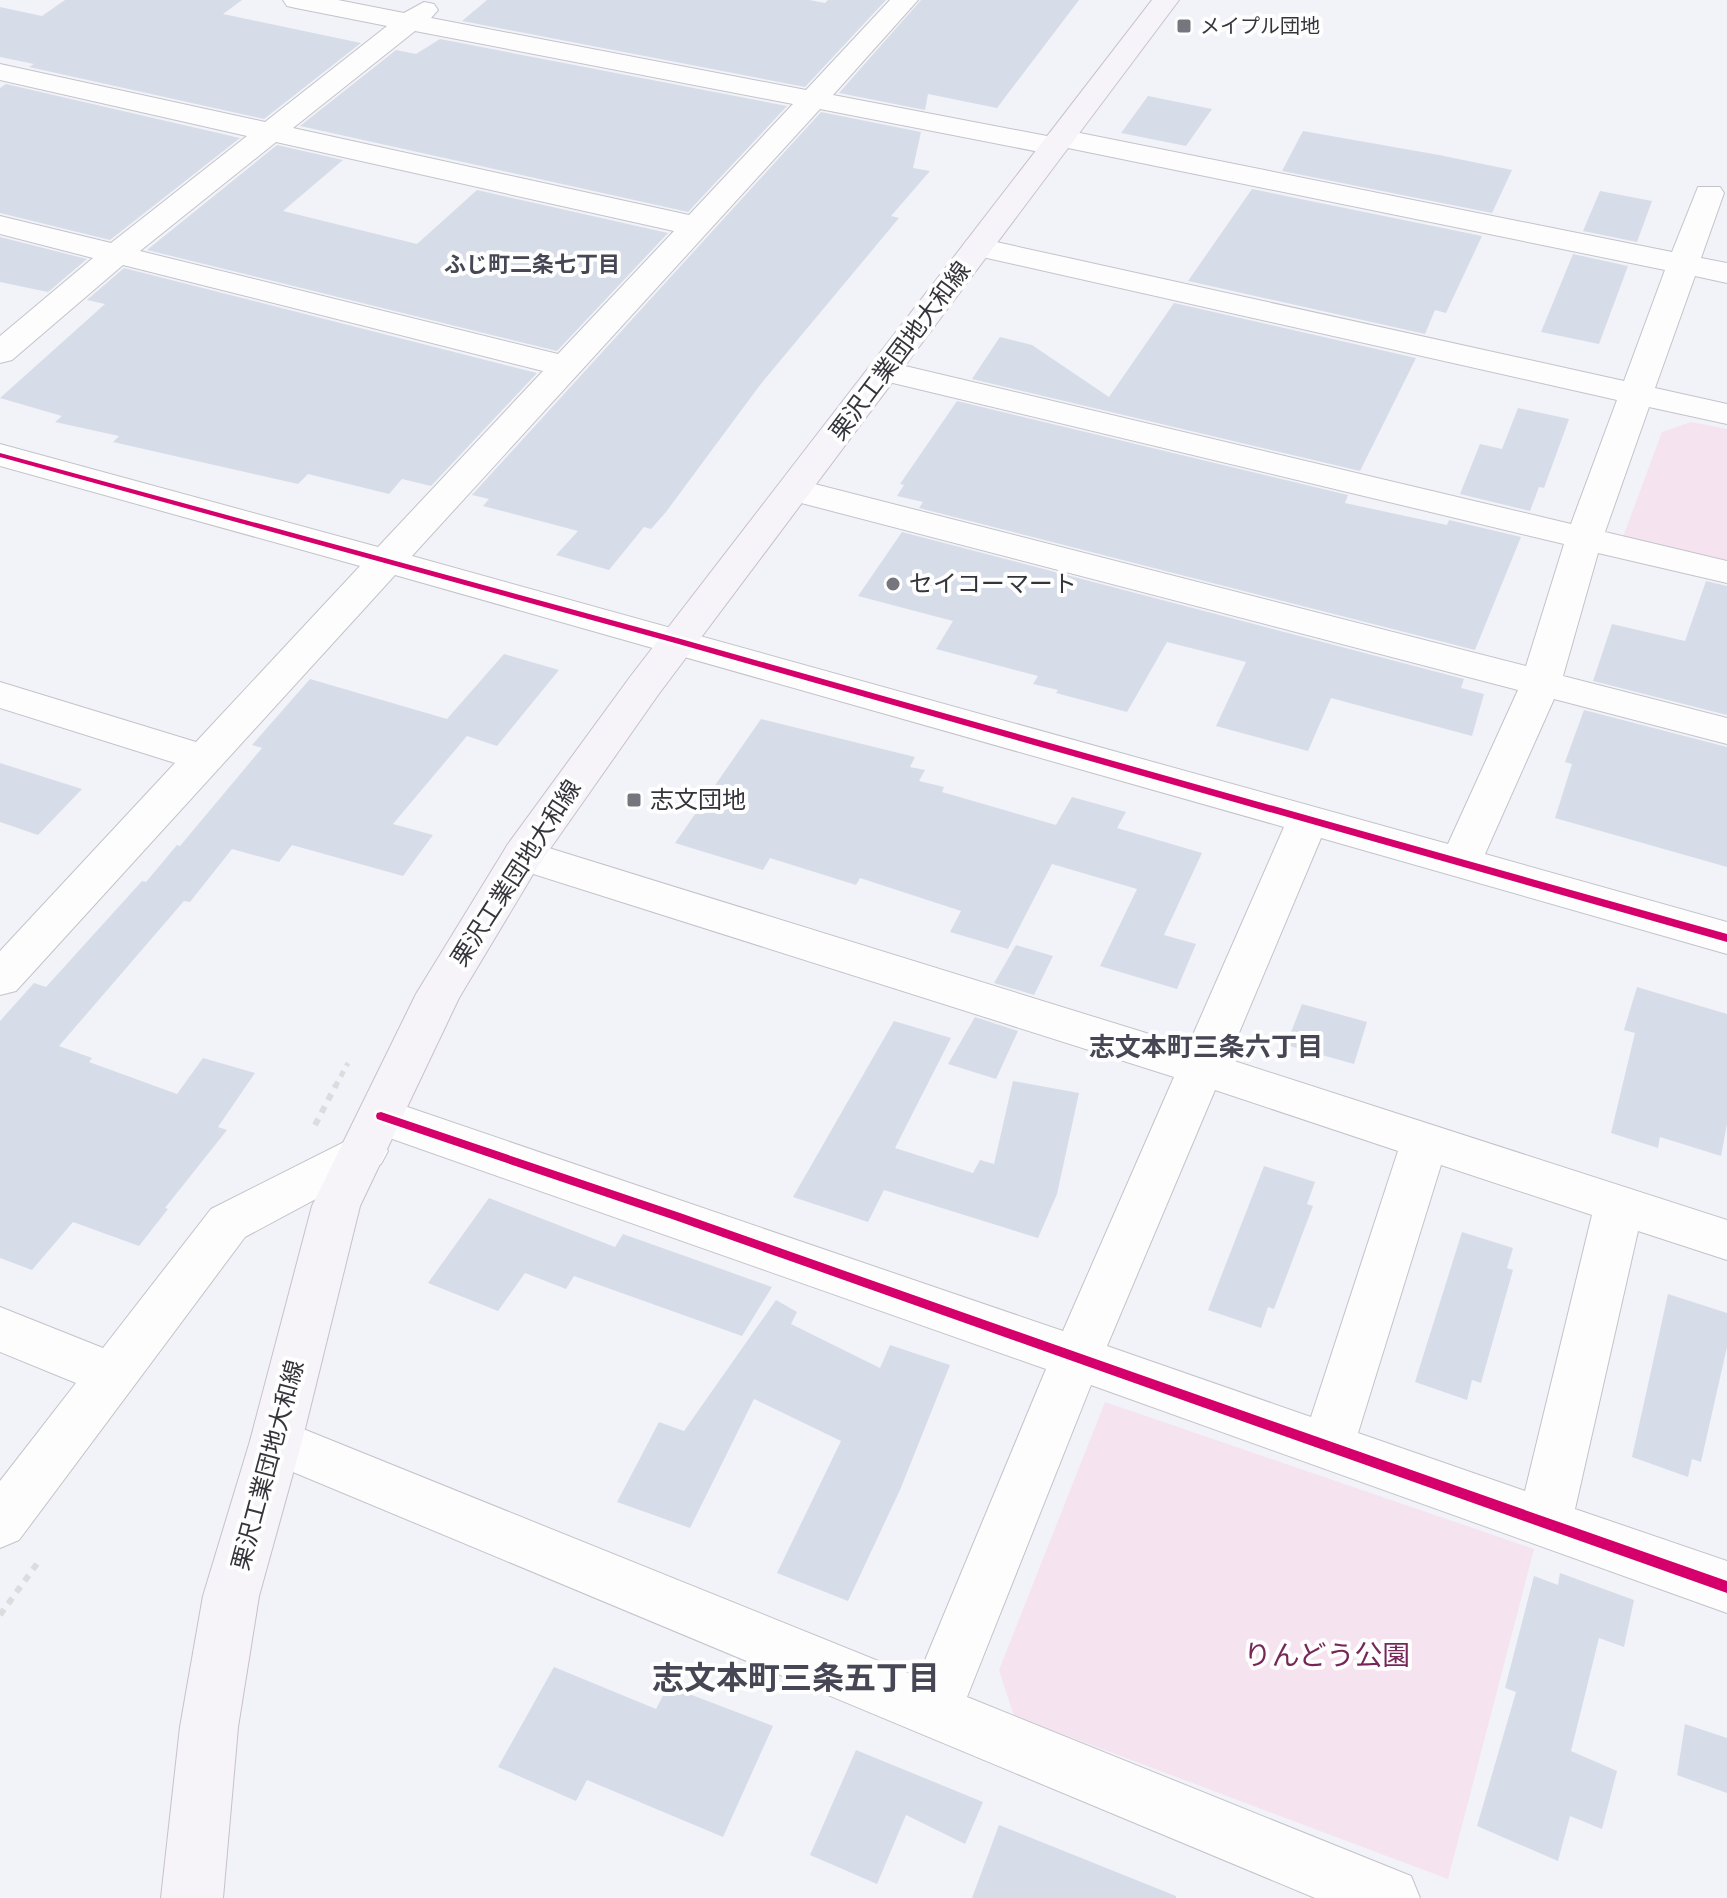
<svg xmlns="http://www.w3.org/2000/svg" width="1727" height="1898" viewBox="0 0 1727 1898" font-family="'Sofia Sans Condensed','Noto Sans JP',sans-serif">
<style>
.green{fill:#f6e3f0}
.building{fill:#d7dde8}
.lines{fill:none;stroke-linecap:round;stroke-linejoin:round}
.minor-casing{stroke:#c3c3c9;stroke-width:2}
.major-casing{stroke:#c7c1cc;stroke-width:2}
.path-far1{stroke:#dcdcdf;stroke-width:5;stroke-dasharray:6 6;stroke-linecap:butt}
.path{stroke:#dcdcdf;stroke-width:6;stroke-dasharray:7 7;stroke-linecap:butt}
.minor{fill:#fdfdfe;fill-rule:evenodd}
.major{fill:#f6f3f9;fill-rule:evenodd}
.cycleway-casing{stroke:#fefefe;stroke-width:5}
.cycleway{fill:#d6006c;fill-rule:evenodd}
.poi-dot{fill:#76767e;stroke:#fefefe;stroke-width:3}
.labels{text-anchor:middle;stroke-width:8;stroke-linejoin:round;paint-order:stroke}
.far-poi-label{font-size:20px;fill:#34343b;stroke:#fefefe;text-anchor:start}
.far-neighbourhood-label{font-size:22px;font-weight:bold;fill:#474654;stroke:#fefefe}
.street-label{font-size:24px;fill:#34343b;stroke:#fefefe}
.poi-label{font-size:24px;fill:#34343b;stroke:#fefefe;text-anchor:start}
.neighbourhood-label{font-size:26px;font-weight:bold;fill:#474654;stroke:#fefefe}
.near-park-label{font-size:28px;fill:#762758;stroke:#fefefe}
.near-neighbourhood-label{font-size:32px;font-weight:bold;fill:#474654;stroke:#fefefe}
</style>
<rect width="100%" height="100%" fill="#f2f2f9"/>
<g class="green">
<path d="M1691,422L1727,429V560L1623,537L1662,432Z"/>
<path d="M1105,1402L1534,1549L1448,1879L1014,1716L999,1670Z"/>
</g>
<g class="building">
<path d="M65,0H242L223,14L361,43L264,119L29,67L34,64L0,57V7L42,16Z"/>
<path d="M487,0H809L825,3L828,0H886L805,87L462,21Z"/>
<path d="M921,0H1079L997,108L928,94L925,110L839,93Z"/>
<path d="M440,39L787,106L688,212L300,126L396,50L416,54Z"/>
<path d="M6,84L240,138L110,240L0,213V88Z"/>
<path d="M1148,96L1212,109L1186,146L1121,133Z"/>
<path d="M821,112L921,132L913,168L930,171L891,216L899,218L760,385L666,512L651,529L644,527L609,570L556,555L578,531L483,506L489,499L472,495Z"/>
<path d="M1303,131L1439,155L1512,170L1492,213L1282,171Z"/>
<path d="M277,145L343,160L283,211L417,244L477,190L668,233L557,351L147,250Z"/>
<path d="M1252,189L1482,236L1446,313L1435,310L1425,334L1188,281Z"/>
<path d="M1600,191L1652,201L1637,242L1583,231Z"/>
<path d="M0,237L87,259L48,292L0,282Z"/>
<path d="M1573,254L1628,266L1599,344L1541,332Z"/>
<path d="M124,268L537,373L431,486L402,479L389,494L308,474L298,484L113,442L119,436L55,422L62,416L0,398L105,304L87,300Z"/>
<path d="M1174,303L1416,358L1360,471L972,379L1000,337L1032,345L1109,397Z"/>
<path d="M957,401L1348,495L1345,503L1447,525L1449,520L1521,537L1475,650L919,508L923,502L897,496L904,485L900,484Z"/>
<path d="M1518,408L1569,419L1544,488L1539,487L1530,511L1460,494L1480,444L1502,449Z"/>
<path d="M902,532L1464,679L1461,688L1484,694L1472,736L1331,698L1308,751L1216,726L1246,662L1167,642L1127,712L1056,693L1058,690L1033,684L1038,676L936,649L953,621L858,596Z"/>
<path d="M1706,581L1727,586V715L1593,681L1612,624L1685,641Z"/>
<path d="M504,654L559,670L497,746L467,736L393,824L433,835L403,876L292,845L279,862L232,849L190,902L184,901L59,1046L92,1058L89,1062L177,1094L203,1058L255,1073L218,1127L227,1130L165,1208L168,1209L139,1246L73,1222L32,1270L0,1258V1021L34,983L46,987L142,881L146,882L177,845L180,846L262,748L252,745L310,679L447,719Z"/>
<path d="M1584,710L1727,747V867L1555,818L1572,764L1565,762Z"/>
<path d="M761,719L915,757L910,767L925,770L919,781L944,787L942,792L1056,825L1072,797L1126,812L1117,828L1202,853L1164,935L1196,944L1177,989L1100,966L1137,889L1052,864L1008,949L950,932L961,911L860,878L856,885L770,858L763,870L675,843Z"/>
<path d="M0,763L82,789L38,835L0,822Z"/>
<path d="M1016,945L1053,956L1034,995L994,983Z"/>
<path d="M1637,987L1727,1014V1124L1721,1156L1660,1137L1658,1148L1611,1133L1635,1033L1624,1030Z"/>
<path d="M1302,1004L1367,1022L1354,1064L1286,1045Z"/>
<path d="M975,1017L1018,1031L996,1079L948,1064Z"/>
<path d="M894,1021L951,1038L895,1148L973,1173L980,1160L994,1164L1013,1081L1079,1093L1057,1194L1038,1238L884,1190L868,1222L793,1197Z"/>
<path d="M1264,1166L1315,1182L1307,1204L1313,1206L1274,1309L1268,1307L1261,1328L1208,1310Z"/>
<path d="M489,1198L615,1247L623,1234L772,1287L742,1336L574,1276L566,1289L525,1273L498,1311L428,1283Z"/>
<path d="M1462,1232L1513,1248L1507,1268L1513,1270L1481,1383L1472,1380L1467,1400L1415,1382Z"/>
<path d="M1668,1294L1727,1313V1347L1701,1462L1692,1459L1688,1477L1632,1457Z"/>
<path d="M776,1300L797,1312L791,1324L880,1368L890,1345L950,1365L900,1490L848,1601L777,1573L841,1441L754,1399L690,1528L617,1502L659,1422L684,1431Z"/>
<path d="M1560,1573L1634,1600L1624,1647L1599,1638L1571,1751L1617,1771L1602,1829L1570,1816L1558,1861L1477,1826L1516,1692L1505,1688L1534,1576L1558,1585Z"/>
<path d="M554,1667L656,1709L668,1686L773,1726L723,1837L587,1780L576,1801L498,1767Z"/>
<path d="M1685,1724L1727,1738V1793L1677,1775Z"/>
<path d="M856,1750L983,1802L965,1844L906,1815L877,1884L810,1855Z"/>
<path d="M999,1825L1176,1896V1898H972Z"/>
</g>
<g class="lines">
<defs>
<g id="minor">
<path d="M283,0H338L404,13L424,2L434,4L438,10L431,18L806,90L890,0H918L833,95L1047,136L1060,129L1672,252L1698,187H1720L1724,193L1701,258L1727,263V283L1695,276L1655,388L1727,404V424L1649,407L1605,532L1727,561V583L1598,553L1563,676L1727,718V744L1554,699L1485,854L1727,922V954L1321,838L1228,1059L1727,1220V1260L1638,1231L1575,1509L1727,1561V1613L1091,1385L967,1697L1411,1876L1420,1898H1315L257,1457L250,1441L257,1425L276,1418L918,1677L1046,1369L364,1129L357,1116L364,1103L381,1098L1063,1331L1174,1077L508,866L502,855L508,844L523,840L1188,1046L1284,827L395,575L16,991L0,995V951L175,763L0,708V682L196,742L360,566L0,466V444L378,547L543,371L123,265L12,360L0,363V336L93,258L0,234V216L111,243L247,136L0,80V64L265,122L387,26L296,8L287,6ZM415,31L793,104L689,215L293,128ZM820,109L1055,155L1068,148L1665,270L1624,381L978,238L967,240L962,247L967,254L978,256L1617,400L1571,524L884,361L872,364L867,371L872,378L1564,544L1526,666L795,479L782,482L777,490L782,498L1518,690L1448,844L412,556ZM276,142L674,231L558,354L140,251ZM1215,1090L1398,1151L1311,1417L1107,1346ZM1441,1165L1592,1215L1525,1491L1358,1433Z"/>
<path d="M364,1132L381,1138L388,1151L381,1164L245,1237L19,1540L0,1548V1481L76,1383L0,1352V1307L103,1348L211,1209Z"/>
</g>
<path id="major" d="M1152,0H1179L658,695L538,866L459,998L360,1206L302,1441L259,1596L238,1727L223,1898H161L180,1727L203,1596L250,1441L312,1206L416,994L508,844L630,677Z"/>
</defs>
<use href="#minor" class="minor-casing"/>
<use href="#major" class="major-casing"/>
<path class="path-far1" d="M335,1087L348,1063"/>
<g class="path">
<path d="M315,1125L336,1085"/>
<path d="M0,1615L39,1561"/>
</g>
<use href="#minor" class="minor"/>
<use href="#major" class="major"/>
<defs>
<g id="cycleway">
<path d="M0,453L681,639L1727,934V942L675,643L0,457Z"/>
<path d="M381,1112L680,1213L1727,1581V1593L672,1219L377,1119L376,1116L377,1113Z"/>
</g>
</defs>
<use href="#cycleway" class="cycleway-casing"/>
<use href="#cycleway" class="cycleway"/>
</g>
<g class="poi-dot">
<rect x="1176" y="18" width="16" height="16" rx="4"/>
<circle cx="893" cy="584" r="8"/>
<rect x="626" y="792" width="16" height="16" rx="4"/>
</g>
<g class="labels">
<g class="far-poi-label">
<text x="1200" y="33">メイプル団地</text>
</g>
<g class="far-neighbourhood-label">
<text x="532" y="272">ふじ町二条七丁目</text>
</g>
<g class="street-label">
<text transform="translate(900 351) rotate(-53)" y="8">栗沢工業団地大和線</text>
<text transform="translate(516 873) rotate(-57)" y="8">栗沢工業団地大和線</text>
<text transform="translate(268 1465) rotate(-75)" y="8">栗沢工業団地大和線</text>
</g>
<g class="poi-label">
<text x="909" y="592">セイコーマート</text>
<text x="650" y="808">志文団地</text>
</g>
<g class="neighbourhood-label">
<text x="1206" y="1056">志文本町三条六丁目</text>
</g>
<g class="near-park-label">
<text x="1327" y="1665">りんどう公園</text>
</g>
<g class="near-neighbourhood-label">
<text x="796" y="1689">志文本町三条五丁目</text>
</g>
</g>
</svg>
